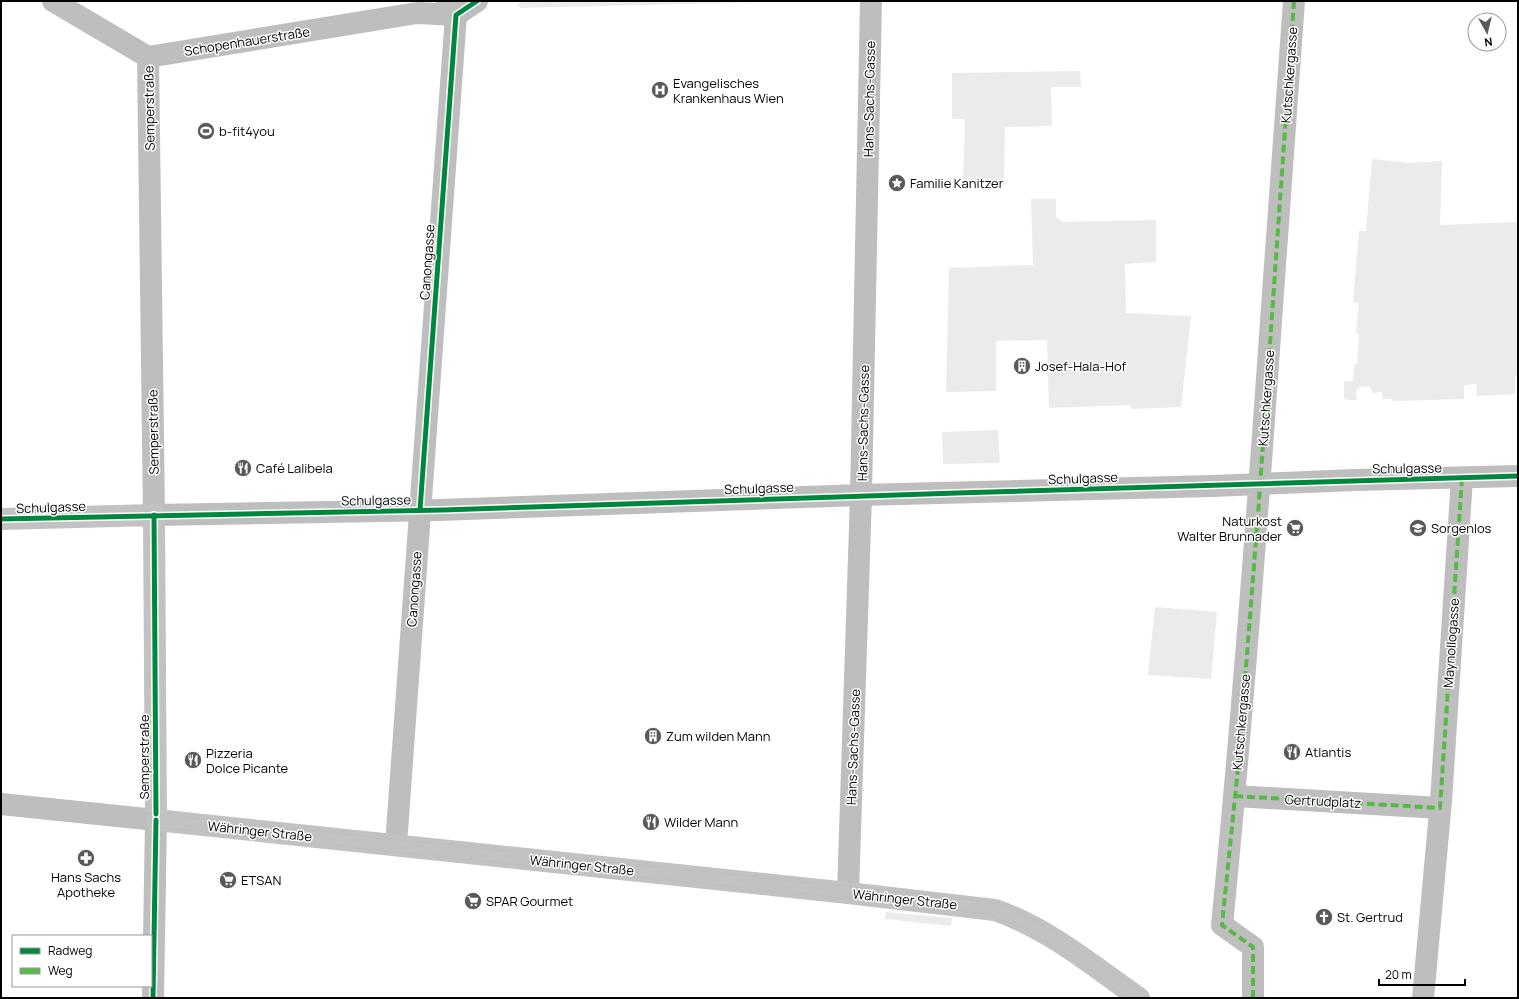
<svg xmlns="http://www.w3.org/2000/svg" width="1519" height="999" viewBox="0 0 1519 999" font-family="Manrope,sans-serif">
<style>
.green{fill:#ebebeb}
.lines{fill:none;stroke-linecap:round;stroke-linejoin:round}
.pedestrian{stroke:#bebebe;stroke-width:22}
.minor{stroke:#bebebe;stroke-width:22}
.tertiary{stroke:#bebebe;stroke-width:22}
.secondary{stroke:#c2c2c2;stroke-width:22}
.tram{stroke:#bebebe;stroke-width:1}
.quiet{stroke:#58b947;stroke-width:4;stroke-dasharray:8 4;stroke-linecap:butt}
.cycleway-casing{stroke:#fff;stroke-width:8}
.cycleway{stroke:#00873e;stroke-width:5}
.labels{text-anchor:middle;stroke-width:3;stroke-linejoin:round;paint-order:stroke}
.street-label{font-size:13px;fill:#000;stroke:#fff}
.poi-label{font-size:13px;fill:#000;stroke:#fff;text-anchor:start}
</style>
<rect width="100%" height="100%" fill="#fff"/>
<g class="green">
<path d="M523,1H810L520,8L518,4Z"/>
<path d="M1080,71L1081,87H1051L1052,126L1005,127L1004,184L963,183L965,119H952V73Z"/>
<path d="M1372,159L1408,163L1442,161L1440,225L1518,222V375L1515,376V394L1477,396L1476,384L1464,385V399L1393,401L1392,399H1383L1382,392L1373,393L1369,386L1359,387L1356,391L1357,400H1349L1344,398V381H1353L1354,364H1357L1359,334L1356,333L1359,303L1353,302L1359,231H1366Z"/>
<path d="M1031,199H1056V217L1063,222L1156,220V262L1125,264L1126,313L1191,316L1181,407L1131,409V405L1049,408L1047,340L996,341V391L946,392L949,268L1033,265Z"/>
<path d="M998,430L1000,463L943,464L942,432Z"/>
<path d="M1155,607L1217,612L1211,679L1148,675Z"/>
<path d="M886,912L952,918L951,926L885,919Z"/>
</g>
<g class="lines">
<g class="pedestrian">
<path d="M1213,486L1355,480"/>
<path d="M1235,796L1440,808"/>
<path d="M1253,998V947L1222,925C1242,724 1257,523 1271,321"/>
</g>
<g class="minor">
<path d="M53,1L148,57L417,13L456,15"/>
<path d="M456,15L477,1"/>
<path d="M148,57L154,515L439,510L861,495L1213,486"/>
<path d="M1271,321L1294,1"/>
<path d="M1355,480L1518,476"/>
<path d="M396,845L456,15L447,1"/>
<path d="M848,893L861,495L871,1"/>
<path d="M153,998L156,820"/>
<path d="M1423,998L1441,801L1462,478"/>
</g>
<path class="tertiary" d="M1,804L156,820"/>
<path class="secondary" d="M1,519L154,515L156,820L848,893L995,910C1048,928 1093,966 1139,998"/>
<g class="tram">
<path d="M1,798L986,901L1009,907L1048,927L1151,998"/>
<path d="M1,811L968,911L993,916L1033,933L1128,998"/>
</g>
<g class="quiet">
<path d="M1235,796L1440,808L1462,478"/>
<path d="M1253,998V947L1222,925L1238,768L1258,515L1294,1"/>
</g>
<defs>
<g id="cycleway">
<path d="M420,510L456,15L477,1"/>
<path d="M154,515L156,814"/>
<path d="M1,519C148,515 296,514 443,510C801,499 1160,485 1518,476"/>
<path d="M153,998L156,820"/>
</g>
</defs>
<use href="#cycleway" class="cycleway-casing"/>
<use href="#cycleway" class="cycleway"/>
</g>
<defs>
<symbol id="hospital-disc" viewBox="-11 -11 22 22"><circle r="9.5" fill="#595959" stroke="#fff"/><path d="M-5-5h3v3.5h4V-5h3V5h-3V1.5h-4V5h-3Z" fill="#fff"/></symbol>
<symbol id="stadium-disc" viewBox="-11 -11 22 22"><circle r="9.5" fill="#595959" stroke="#fff"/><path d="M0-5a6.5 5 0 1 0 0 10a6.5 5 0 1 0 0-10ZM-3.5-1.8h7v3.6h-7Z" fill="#fff"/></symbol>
<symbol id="sight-disc" viewBox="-11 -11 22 22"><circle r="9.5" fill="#595959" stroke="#fff"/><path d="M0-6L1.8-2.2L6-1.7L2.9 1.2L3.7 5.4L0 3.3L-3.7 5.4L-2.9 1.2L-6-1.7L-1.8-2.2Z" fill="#fff"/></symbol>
<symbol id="building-disc" viewBox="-11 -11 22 22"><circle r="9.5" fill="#595959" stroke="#fff"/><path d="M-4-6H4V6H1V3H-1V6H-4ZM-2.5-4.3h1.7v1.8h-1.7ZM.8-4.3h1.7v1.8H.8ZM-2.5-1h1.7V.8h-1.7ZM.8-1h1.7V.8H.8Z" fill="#fff"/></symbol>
<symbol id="restaurant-disc" viewBox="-11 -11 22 22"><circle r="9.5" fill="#595959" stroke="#fff"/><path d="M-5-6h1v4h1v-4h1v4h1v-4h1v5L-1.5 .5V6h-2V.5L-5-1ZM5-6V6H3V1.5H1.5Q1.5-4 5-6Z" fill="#fff"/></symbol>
<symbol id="supermarket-disc" viewBox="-11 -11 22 22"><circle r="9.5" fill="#595959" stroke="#fff"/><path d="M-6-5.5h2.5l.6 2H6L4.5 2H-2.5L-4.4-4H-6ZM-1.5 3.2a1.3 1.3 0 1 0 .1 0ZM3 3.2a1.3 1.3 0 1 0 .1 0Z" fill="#fff"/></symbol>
<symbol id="school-disc" viewBox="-11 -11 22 22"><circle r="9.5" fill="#595959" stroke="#fff"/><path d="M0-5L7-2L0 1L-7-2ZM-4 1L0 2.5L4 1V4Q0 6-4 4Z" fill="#fff"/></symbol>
<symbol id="pharmacy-disc" viewBox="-11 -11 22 22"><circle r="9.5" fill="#595959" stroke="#fff"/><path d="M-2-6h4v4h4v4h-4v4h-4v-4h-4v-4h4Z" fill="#fff"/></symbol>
<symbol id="church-disc" viewBox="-11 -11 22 22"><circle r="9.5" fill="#595959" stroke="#fff"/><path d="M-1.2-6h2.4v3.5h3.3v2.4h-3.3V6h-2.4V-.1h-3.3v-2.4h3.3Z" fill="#fff"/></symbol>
</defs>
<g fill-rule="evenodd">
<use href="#hospital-disc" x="650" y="80" width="20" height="20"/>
<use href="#stadium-disc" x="196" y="121" width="20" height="20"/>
<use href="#sight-disc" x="887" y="173" width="20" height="20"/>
<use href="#building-disc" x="1012" y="356" width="20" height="20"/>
<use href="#restaurant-disc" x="233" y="458" width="20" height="20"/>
<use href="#supermarket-disc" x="1285" y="518" width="20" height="20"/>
<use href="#school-disc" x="1408" y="518" width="20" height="20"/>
<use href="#building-disc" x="643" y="726" width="20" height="20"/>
<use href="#restaurant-disc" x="1282" y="742" width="20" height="20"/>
<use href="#restaurant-disc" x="183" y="750" width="20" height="20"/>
<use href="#restaurant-disc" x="641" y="812" width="20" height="20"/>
<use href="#pharmacy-disc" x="76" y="848" width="20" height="20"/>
<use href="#supermarket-disc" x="218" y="870" width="20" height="20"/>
<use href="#supermarket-disc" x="463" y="891" width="20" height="20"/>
<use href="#church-disc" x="1314" y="907" width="20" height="20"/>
</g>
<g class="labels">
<g class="street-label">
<text transform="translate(247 41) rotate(-9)" y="5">Schopenhauerstraße</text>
<text transform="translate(1289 75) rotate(-86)" y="5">Kutschkergasse</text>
<text transform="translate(869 99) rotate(-89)" y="5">Hans-Sachs-Gasse</text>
<text transform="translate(149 108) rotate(-91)" y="5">Semperstraße</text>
<text transform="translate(427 262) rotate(-86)" y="5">Canongasse</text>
<text transform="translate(1266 398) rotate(-86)" y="5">Kutschkergasse</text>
<text transform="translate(863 423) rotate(-89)" y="5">Hans-Sachs-Gasse</text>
<text transform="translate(153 432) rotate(-91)" y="5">Semperstraße</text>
<text transform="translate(1407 468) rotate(-1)" y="5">Schulgasse</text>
<text transform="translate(1083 478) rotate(-2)" y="5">Schulgasse</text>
<text transform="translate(759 488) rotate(-2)" y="5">Schulgasse</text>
<text transform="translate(376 500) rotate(-1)" y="5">Schulgasse</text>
<text transform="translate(51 507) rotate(-2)" y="5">Schulgasse</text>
<text transform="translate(414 589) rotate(-86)" y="5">Canongasse</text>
<text transform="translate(1451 643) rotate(-86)" y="5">Maynollogasse</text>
<text transform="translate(1241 722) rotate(-85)" y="5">Kutschkergasse</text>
<text transform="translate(853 747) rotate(-88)" y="5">Hans-Sachs-Gasse</text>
<text transform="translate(144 757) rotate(-90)" y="5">Semperstraße</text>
<text transform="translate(1323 801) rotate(3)" y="5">Gertrudplatz</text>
<text transform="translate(260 831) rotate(6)" y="5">Währinger Straße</text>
<text transform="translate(582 865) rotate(6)" y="5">Währinger Straße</text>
<text transform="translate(905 899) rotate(6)" y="5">Währinger Straße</text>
</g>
<g class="poi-label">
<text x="673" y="88">Evangelisches<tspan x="673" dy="15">Krankenhaus Wien</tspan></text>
<text x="219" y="136">b-fit4you</text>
<text x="910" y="188">Familie Kanitzer</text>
<text x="1035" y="371">Josef-Hala-Hof</text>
<text x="256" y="473">Café Lalibela</text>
<text x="1282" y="526" text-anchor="end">Naturkost<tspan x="1282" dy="15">Walter Brunnader</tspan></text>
<text x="1431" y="533">Sorgenlos</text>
<text x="666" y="741">Zum wilden Mann</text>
<text x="1305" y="757">Atlantis</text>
<text x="206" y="758">Pizzeria<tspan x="206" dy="15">Dolce Picante</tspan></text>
<text x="664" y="827">Wilder Mann</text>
<text x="86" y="882" text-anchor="middle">Hans Sachs<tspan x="86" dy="15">Apotheke</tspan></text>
<text x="241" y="885">ETSAN</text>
<text x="486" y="906">SPAR Gourmet</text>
<text x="1337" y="922">St. Gertrud</text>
</g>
</g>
<rect width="1519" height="999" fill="none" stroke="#000000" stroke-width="4"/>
<rect x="12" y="935" width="140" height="52" fill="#ffffff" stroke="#999999"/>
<rect x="20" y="948" width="20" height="6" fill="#00873e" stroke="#999999"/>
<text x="48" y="955" font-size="12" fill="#000000">Radweg</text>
<rect x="20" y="968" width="20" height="6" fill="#58b947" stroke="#999999"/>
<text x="48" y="975" font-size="12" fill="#000000">Weg</text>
<g transform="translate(1487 32) rotate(172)"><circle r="19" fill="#ffffff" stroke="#999999"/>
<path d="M0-3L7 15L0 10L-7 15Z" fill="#595959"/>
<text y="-6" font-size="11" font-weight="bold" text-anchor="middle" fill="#000000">N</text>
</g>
<path d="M1379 979v6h86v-6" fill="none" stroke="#000000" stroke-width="2"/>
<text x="1385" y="979" font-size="12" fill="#000000" stroke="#ffffff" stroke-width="3" paint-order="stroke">20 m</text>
</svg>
